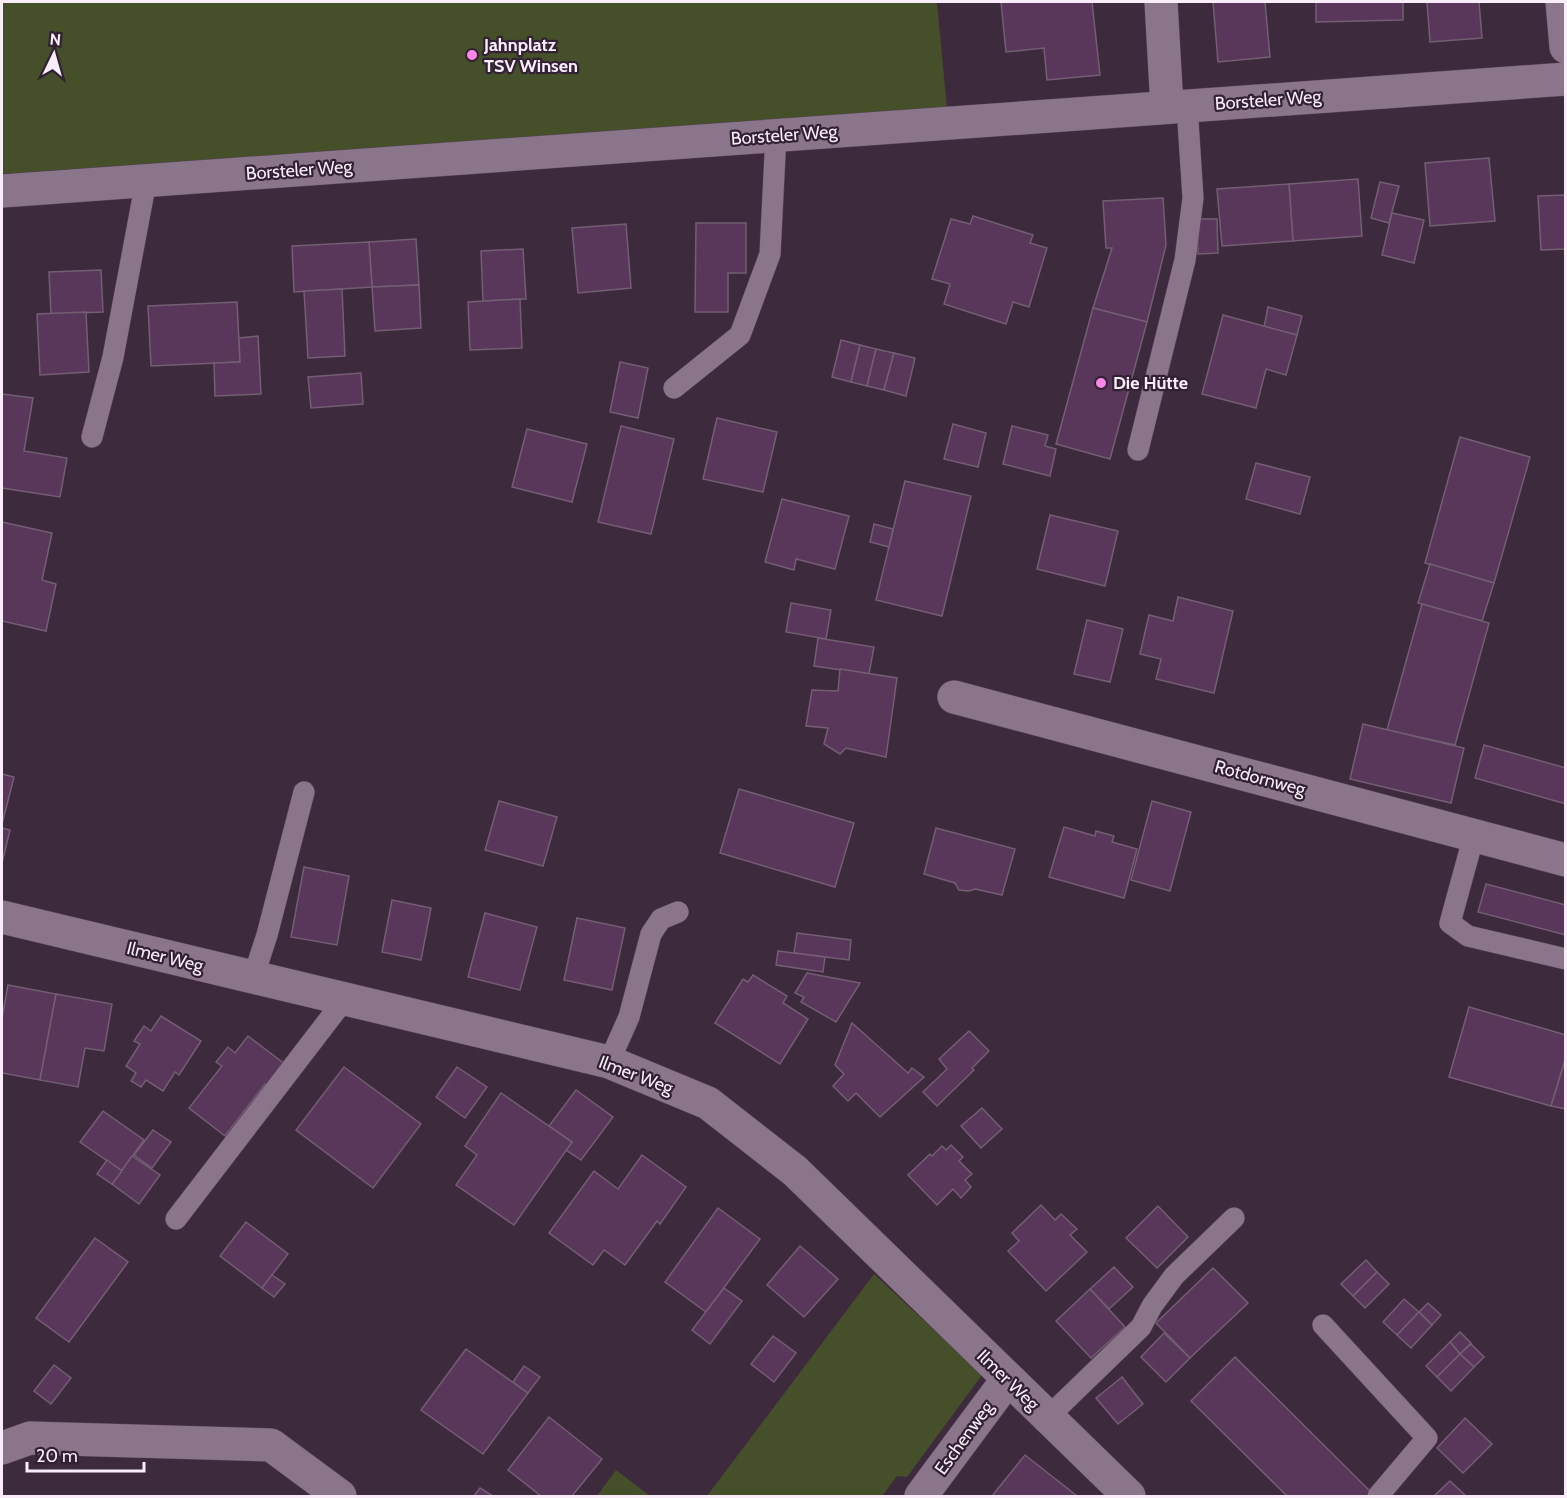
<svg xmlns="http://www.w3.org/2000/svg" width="1567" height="1498" viewBox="0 0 1567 1498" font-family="Cabin,sans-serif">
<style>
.green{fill:#45502a}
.building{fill:#59375a;stroke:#735e73;stroke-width:1.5}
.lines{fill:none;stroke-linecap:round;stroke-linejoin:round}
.lane-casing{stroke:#574757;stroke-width:22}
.street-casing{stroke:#574757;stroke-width:34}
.lane{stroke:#8b758b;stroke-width:21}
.street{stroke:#8b758b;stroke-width:33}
.poi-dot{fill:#fa87e7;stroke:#322033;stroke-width:2}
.labels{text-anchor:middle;stroke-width:4.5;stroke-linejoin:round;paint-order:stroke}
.poi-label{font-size:18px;font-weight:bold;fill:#faedfa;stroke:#322033;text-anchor:start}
.street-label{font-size:18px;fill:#faedfa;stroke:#322033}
</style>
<rect width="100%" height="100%" fill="#3d2a3d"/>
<g class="green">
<path d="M2,2H937L947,109L2,174Z"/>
<path d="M874,1274L982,1375L907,1477L897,1476L882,1496H707Z"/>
<path d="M616,1470L650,1496H597Z"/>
</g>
<g class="building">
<path d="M1001,2H1092L1100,75L1047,80L1044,48L1006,52Z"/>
<path d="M1213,2H1265L1270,57L1218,62Z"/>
<path d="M1316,2H1403V20L1316,22Z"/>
<path d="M1427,2H1479L1482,38L1430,42Z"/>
<path d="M1489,158L1495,221L1430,226L1425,163Z"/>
<path d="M1358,179L1362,236L1293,241L1289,184Z"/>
<path d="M1380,182L1399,186L1389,223L1371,218Z"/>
<path d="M1289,184L1293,241L1222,246L1217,189Z"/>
<path d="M1566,195V249L1541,250L1538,196Z"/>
<path d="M1163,198L1166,245L1147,322L1093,308L1112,248H1106L1103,201Z"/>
<path d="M1392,213L1424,220L1414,263L1382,255Z"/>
<path d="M973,216L1033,235L1030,243L1047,248L1029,307L1013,302L1006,324L944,304L950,284L932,279L951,219L970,224Z"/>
<path d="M1197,219H1217L1218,253L1198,254Z"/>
<path d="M696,223H746V273H728V312H695Z"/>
<path d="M626,224L631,288L578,293L572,228Z"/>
<path d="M416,239L419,285L372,287L369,242Z"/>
<path d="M369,242L372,287L294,292L292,246Z"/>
<path d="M523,249L526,299L483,301L481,251Z"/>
<path d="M101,270L103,312L51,314L49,272Z"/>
<path d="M419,285L421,328L375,331L372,287Z"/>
<path d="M342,289L345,356L308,358L304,291Z"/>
<path d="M520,299L522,348L470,350L468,302Z"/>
<path d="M237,302L240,362L151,366L148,306Z"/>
<path d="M1268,307L1302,316L1297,335L1264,327Z"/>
<path d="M1093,308L1147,322L1110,459L1056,444Z"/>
<path d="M86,312L89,372L40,375L37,314Z"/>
<path d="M1223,315L1297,335L1286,375L1266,369L1256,408L1202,394Z"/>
<path d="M258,336L261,394L215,396L214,363L240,362L239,338Z"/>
<path d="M841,340L860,345L851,382L832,377Z"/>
<path d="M860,345L876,349L867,386L851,382Z"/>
<path d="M876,349L894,353L884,390L867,386Z"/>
<path d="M894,353L915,358L906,396L884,390Z"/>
<path d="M620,362L648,368L638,418L610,412Z"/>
<path d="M361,373L363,404L311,408L308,377Z"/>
<path d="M2,394L33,398L24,451L67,458L60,497L2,488Z"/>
<path d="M717,418L777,432L763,492L703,479Z"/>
<path d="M953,424L986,433L978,467L944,459Z"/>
<path d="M621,426L674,439L651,534L598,522Z"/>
<path d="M1012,426L1048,435L1045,446L1056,449L1050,476L1003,464Z"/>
<path d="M527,429L587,444L572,502L512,487Z"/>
<path d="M1460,437L1530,457L1494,583L1425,563Z"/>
<path d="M1256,463L1310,477L1300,514L1246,499Z"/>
<path d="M905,481L971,496L942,616L876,600Z"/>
<path d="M782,499L849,516L835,569L796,559L794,570L765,562Z"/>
<path d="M1050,515L1118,531L1105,586L1037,569Z"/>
<path d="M2,522L52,533L42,580L56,584L46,631L2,621Z"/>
<path d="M874,524L893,529L889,547L870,542Z"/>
<path d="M1430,564L1494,583L1482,621L1418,603Z"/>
<path d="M1178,597L1233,611L1214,693L1156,679L1161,659L1140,654L1149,615L1173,621Z"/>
<path d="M791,603L831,610L826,639L786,632Z"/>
<path d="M1422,604L1489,623L1455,745L1387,730Z"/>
<path d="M1087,620L1123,629L1110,682L1074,674Z"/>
<path d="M818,638L874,647L869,674L814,666Z"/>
<path d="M840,669L897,678L886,757L846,748L840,754L824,744L828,728L806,726L812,690L838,691Z"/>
<path d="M1363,724L1464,748L1451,803L1350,779Z"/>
<path d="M1484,745L1566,768V804L1475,778Z"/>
<path d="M2,774L14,777L2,824Z"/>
<path d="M739,789L854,823L835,887L720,853Z"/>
<path d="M499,801L557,817L543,866L485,850Z"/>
<path d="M1152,801L1191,812L1170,891L1131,880Z"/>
<path d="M1064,827L1095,836L1096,831L1114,836L1112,842L1137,849L1124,898L1049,877Z"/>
<path d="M2,828L10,830L2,863Z"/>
<path d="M936,828L1015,849L1002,895L975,889L969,891L959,890L955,883L924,874Z"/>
<path d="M304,867L349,876L337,945L291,937Z"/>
<path d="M1486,884L1566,905V935L1478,912Z"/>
<path d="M392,900L431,908L421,960L382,952Z"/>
<path d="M485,913L537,927L520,990L468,977Z"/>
<path d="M577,918L625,928L612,990L564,980Z"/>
<path d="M797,933L851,940L849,960L794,953Z"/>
<path d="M778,951L825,957L823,972L776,965Z"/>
<path d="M807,973L860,983L836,1022L801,1002L804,997L795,993Z"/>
<path d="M753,975L787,996L783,1003L808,1019L780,1064L715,1023L743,979L748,982Z"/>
<path d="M8,985L56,994L40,1080L2,1073V1018Z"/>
<path d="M56,994L112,1004L104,1051L85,1048L78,1087L40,1080Z"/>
<path d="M1469,1007L1566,1035V1057L1551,1106L1449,1077Z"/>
<path d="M161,1016L201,1041L179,1075L175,1072L163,1091L146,1080L141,1087L131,1081L136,1073L126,1066L140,1044L134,1041L144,1026L151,1031Z"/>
<path d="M852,1023L908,1073L912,1068L924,1077L880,1117L856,1093L848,1101L833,1086L844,1074L835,1065Z"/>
<path d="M969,1031L989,1051L972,1068L974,1070L937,1106L923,1092L947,1069L939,1059Z"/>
<path d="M248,1036L286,1065L269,1087L265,1084L225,1136L189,1108L222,1066L216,1062L228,1047L235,1053Z"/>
<path d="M1566,1057V1109L1551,1106Z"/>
<path d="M344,1067L421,1124L373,1188L296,1130Z"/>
<path d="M457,1067L487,1087L465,1118L436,1097Z"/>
<path d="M576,1090L613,1117L581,1160L566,1150L572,1142L549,1126Z"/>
<path d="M501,1093L572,1142L514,1225L456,1185L477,1155L465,1146Z"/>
<path d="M982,1108L1002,1129L981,1148L961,1126Z"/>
<path d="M103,1111L144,1140L122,1171L80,1142Z"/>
<path d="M153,1130L171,1142L152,1168L134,1155Z"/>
<path d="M951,1145L963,1157L959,1161L972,1174L965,1180L971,1187L961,1198L953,1189L937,1205L908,1175L930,1154L932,1156L942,1146L946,1150Z"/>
<path d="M642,1155L686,1187L660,1224L657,1221L625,1265L604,1250L593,1265L549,1233L594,1171L618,1189Z"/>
<path d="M132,1156L160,1175L139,1204L112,1184Z"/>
<path d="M107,1160L122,1171L112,1184L97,1174Z"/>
<path d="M1041,1205L1055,1220L1061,1214L1077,1229L1070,1235L1087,1252L1046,1291L1008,1251L1019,1241L1012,1233Z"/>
<path d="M1158,1206L1188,1237L1157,1268L1126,1238Z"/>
<path d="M718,1208L760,1239L706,1312L665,1282Z"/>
<path d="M246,1222L288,1254L262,1288L220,1256Z"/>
<path d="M95,1238L128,1262L69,1342L36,1318Z"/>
<path d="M800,1246L838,1279L804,1317L767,1285Z"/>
<path d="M1366,1260L1377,1272L1353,1296L1341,1284Z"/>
<path d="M1114,1267L1133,1287L1109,1309L1090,1289Z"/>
<path d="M1213,1268L1248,1303L1190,1358L1156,1323Z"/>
<path d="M1377,1272L1389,1284L1365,1308L1353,1296Z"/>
<path d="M272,1275L285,1284L274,1297L262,1288Z"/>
<path d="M724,1288L742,1301L710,1344L692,1330Z"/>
<path d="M1090,1289L1125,1327L1091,1358L1056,1321Z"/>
<path d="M1404,1299L1419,1312L1397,1335L1383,1322Z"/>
<path d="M1428,1303L1441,1315L1432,1325L1419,1312Z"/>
<path d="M1419,1312L1432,1325L1411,1348L1397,1335Z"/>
<path d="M1460,1332L1471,1343L1460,1354L1450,1342Z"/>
<path d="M1164,1333L1190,1358L1166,1382L1141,1357Z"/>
<path d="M773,1336L796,1353L774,1382L751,1364Z"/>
<path d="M1450,1342L1460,1354L1437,1377L1426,1366Z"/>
<path d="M1471,1344L1484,1357L1474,1367L1460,1354Z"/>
<path d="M466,1349L528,1393L483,1454L421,1410Z"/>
<path d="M1460,1354L1474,1367L1451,1391L1437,1377Z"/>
<path d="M1235,1357L1374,1495L1372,1496H1287L1191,1401Z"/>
<path d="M54,1365L71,1378L51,1404L34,1391Z"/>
<path d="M524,1366L540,1377L528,1393L513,1382Z"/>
<path d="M1122,1377L1143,1404L1118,1424L1096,1398Z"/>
<path d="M549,1417L602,1459L572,1496H541L508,1470Z"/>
<path d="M1465,1418L1492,1444L1463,1473L1437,1448Z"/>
<path d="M1025,1455L1077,1496H992Z"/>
<path d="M1450,1481L1466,1496H1434Z"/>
<path d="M480,1488L493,1496H474Z"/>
</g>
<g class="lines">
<defs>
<g id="lane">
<path d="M674,388L740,335L770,254L776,135"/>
<path d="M92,437L113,357L146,181"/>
<path d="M1138,450L1185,260L1193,198L1187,106"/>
<path d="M1474,835L1450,923L1468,936L1566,959"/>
<path d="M253,978L267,935L304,792"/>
<path d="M609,1062L629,1017L651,934L661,919L678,912"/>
<path d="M176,1219L344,1000"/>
<path d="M1323,1325L1427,1438L1378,1496"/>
<path d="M1047,1418L1141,1327L1152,1306L1174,1276L1234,1218"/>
</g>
<g id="street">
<path d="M1161,2L1167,107"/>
<path d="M1562,2L1566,47"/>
<path d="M2,191L1566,79"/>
<path d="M954,697L1566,860"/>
<path d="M2,917L609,1062L708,1103L795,1171L1129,1496"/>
<path d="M2,1448L30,1438L271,1445L340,1496"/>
<path d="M921,1496L1007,1380"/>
</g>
</defs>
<use href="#lane" class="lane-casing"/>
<use href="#street" class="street-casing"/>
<use href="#lane" class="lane"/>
<use href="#street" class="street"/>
</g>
<g class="poi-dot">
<circle cx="472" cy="55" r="6"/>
<circle cx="1101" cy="383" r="6"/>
</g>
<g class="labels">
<g class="poi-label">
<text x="484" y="51">Jahnplatz<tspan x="484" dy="21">TSV Winsen</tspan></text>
<text x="1113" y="389">Die Hütte</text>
</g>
<g class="street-label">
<text transform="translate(1268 100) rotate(-4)" y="6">Borsteler Weg</text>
<text transform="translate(784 135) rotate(-4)" y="6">Borsteler Weg</text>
<text transform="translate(299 170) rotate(-4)" y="6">Borsteler Weg</text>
<text transform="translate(1260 778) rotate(15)" y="6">Rotdornweg</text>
<text transform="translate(165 957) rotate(14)" y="6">Ilmer Weg</text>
<text transform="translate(636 1075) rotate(21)" y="6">Ilmer Weg</text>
<text transform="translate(1008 1380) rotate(44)" y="6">Ilmer Weg</text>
<text transform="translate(964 1438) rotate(-54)" y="6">Eschenweg</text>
</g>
</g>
<rect width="1567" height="1498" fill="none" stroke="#faedfa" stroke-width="6"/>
<g transform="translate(54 54) rotate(5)" stroke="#322033" stroke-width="4.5" paint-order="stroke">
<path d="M0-4.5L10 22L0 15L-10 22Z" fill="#faedfa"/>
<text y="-9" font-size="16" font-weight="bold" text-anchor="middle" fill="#faedfa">N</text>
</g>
<path d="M27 1462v9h117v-9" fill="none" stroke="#faedfa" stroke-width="3"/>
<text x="36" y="1462" font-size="18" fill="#faedfa" stroke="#322033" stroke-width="4.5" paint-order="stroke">20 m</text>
</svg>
